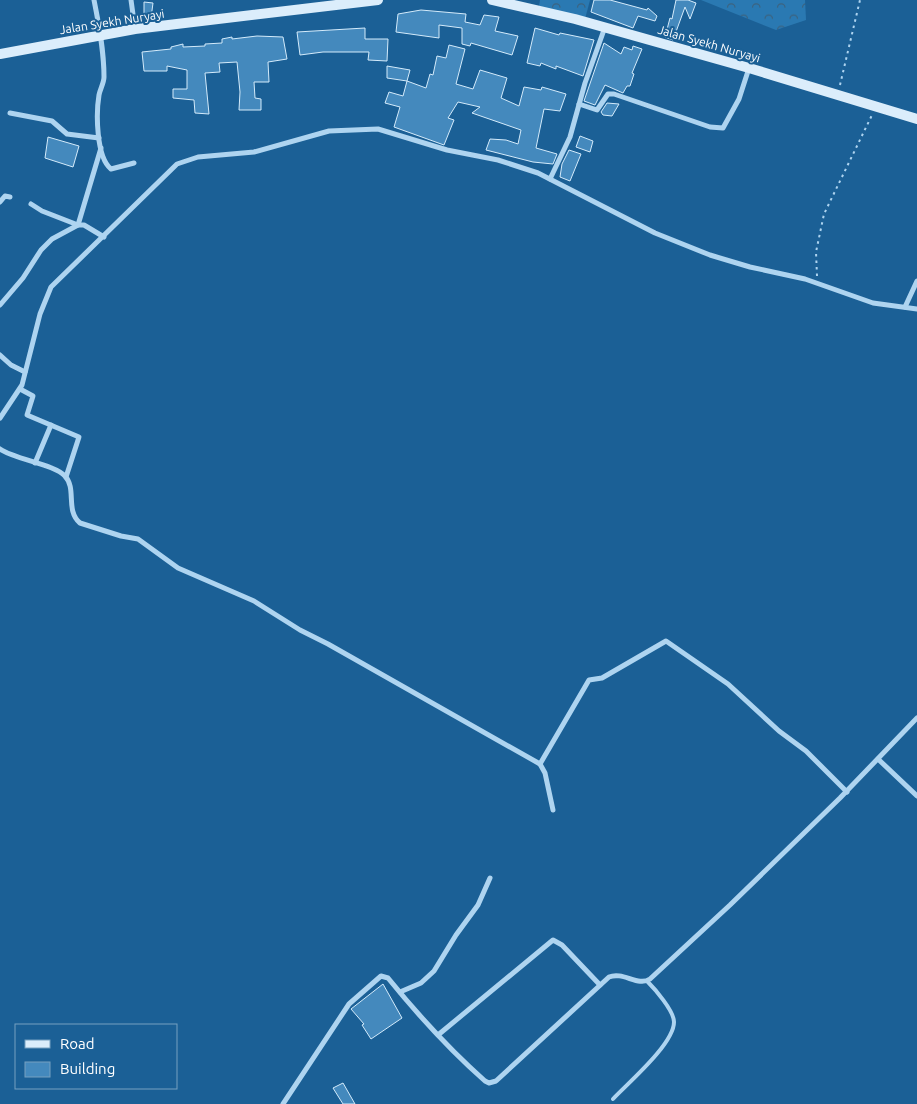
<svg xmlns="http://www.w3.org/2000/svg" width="917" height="1104" viewBox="0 0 917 1104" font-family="Ubuntu,sans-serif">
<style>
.forest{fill:url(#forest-crowns)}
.building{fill:#4489bd;stroke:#d4ebfb}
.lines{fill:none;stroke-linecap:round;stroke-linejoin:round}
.path{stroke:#aed4f0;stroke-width:2;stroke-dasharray:2.5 4;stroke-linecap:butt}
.lane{stroke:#aed4f0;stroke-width:4}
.street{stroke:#aed4f0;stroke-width:5}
.secondary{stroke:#dbedfb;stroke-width:10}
.labels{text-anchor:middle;stroke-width:4;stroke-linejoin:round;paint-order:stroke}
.street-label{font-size:12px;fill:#fff;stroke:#1b6096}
</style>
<defs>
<pattern id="forest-crowns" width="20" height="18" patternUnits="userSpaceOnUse" patternTransform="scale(1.25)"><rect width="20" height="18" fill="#2a79b2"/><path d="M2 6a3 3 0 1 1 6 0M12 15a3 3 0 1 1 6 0" fill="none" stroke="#3b627f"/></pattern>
</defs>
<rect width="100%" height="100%" fill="#1b6096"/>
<g class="forest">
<path d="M540,0H590L585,19L539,6Z"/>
<path d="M701,0H805L806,20L776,30Z"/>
</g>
<g class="building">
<path d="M594,0H610L647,10L648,8L657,16L655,21L638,16L633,28L591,12Z"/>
<path d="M676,0H688L696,3L690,19L685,7L673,40L665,37L670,18L672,19Z"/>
<path d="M144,2L153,3L151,18L144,17Z"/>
<path d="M421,10L466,14L465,22L480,25L484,15L499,17L495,31L518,36L512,55L471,43L470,46L462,44V28L439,25V38L396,32L398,14Z"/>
<path d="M365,28V39H388L387,61L368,60L369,52H323L300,55L297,32Z"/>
<path d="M535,28L559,35L560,33L594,40L583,76L556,66V69L541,63L540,66L527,63Z"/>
<path d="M257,36L283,37L287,59L268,62L269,82H254L255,98L261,99V110H239L240,92L237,62L219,63L220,72L205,73L209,114L195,113L194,100L173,98V89H187V70L167,66V71H144L142,52L171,49V47L183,44V47L205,46V44L222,43V39L232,37V39Z"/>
<path d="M604,43L621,54L624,47L632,50L633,46L642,49L632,73L634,74L630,86H627L623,93L605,85L595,105L584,101Z"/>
<path d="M449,45L465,49L456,84L473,89L480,70L507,78L501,98L519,106L524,87L541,90L542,87L566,94L560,111L544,109L536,148L557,154L553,164L533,162L486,150L490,139L506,140L518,144L521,130L472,113L480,107L458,102L448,118L454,120L444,145L394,127L400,107L385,103L389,92L403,96L407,81L426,88L430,74L433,75L437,56L446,58Z"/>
<path d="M387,66L410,70L407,81L387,78Z"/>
<path d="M607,103L619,104L612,116L603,115L601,112Z"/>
<path d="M580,136L593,141L590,152L576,147Z"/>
<path d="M48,137L79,146L73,167L45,158Z"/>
<path d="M569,150L581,154L570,181L560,177L562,164Z"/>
<path d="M383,984L402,1018L371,1039L362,1025L364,1024L351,1009Z"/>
<path d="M343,1083L355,1104H343L333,1088Z"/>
</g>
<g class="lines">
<g class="path">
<path d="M840,85L860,0"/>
<path d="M817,276L816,252L824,214L872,115"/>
</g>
<path class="lane" d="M613,1099C628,1083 674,1044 674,1022C674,1011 655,989 647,981"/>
<g class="street">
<path d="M94,0C99,25 104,51 104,77C104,83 100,89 99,95C96,113 96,157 111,169L134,163"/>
<path d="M131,0L135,29"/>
<path d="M579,104L597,110L608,94H614L710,127L723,128L739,99L749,68"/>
<path d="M10,113L52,121L67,134L99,138"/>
<path d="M550,179L570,137L585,83L605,27"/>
<path d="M0,202L5,196L10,197"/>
<path d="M31,204L42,211L78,225H84L104,237"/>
<path d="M0,305L23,278L41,250L52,239L78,225L101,148"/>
<path d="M905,307L917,281"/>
<path d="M0,355L11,365L25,372"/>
<path d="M20,389L33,396L27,415L79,437L66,477"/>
<path d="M0,418L22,385L40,314L51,287L177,164L198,157L254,152L329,131L378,129L447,150L498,160L538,173L655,233L710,255L750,267L805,279L873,303L917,309"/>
<path d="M0,449C16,460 54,464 65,476C77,489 65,510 80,523L121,536L138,539L178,568L254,601L300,630L328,644L540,764L545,773L553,810"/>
<path d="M35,463L51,425"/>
<path d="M878,759L917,796"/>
<path d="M540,764L589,680L602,678L666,641L728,684L779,731L806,751L847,792"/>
<path d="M400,992L421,983L434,971L456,935L478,905L490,878"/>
<path d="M438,1035L553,940L562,945L600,985"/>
<path d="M283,1104L349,1004L381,976L388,978C418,1015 450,1050 485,1081L489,1083L496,1081L609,977C623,971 638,987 650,979L730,905L840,798L917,718"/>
</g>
<g class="secondary">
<path d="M492,0L575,19L749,68L917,119"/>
<path d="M0,54L135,29L378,0"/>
</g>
</g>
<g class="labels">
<g class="street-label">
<text transform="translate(112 22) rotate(-9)" y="4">Jalan Syekh Nuryayi</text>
<text transform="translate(709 44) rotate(16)" y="4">Jalan Syekh Nuryayi</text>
</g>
</g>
<rect x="15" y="1024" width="162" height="65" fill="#1b6096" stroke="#76a0c0"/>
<rect x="25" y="1040" width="25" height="8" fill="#dbedfb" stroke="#76a0c0"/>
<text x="60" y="1049" font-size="15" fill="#ffffff">Road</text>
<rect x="25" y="1062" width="25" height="15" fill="#4489bd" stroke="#76a0c0"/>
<text x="60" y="1074" font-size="15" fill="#ffffff">Building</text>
</svg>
